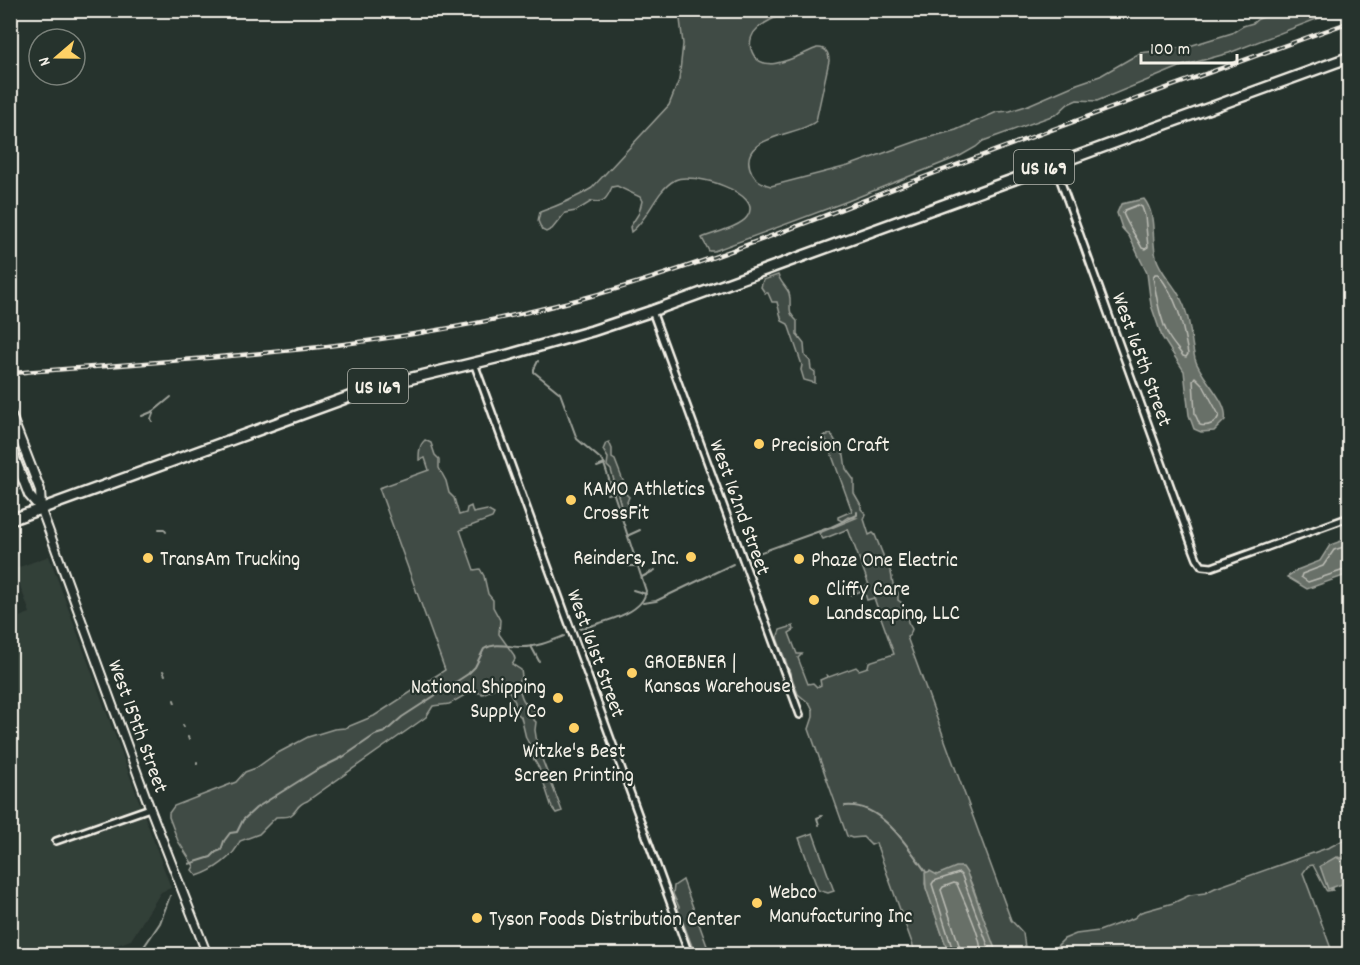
<svg xmlns="http://www.w3.org/2000/svg" width="1360" height="965" viewBox="0 0 1360 965" font-family="Dekko,sans-serif">
<style>
.built{fill:#333f39}
.green{fill:#414b45;stroke:#9a9e96;stroke-width:1.5}
.water{fill:#676f68;stroke:#9fa39b;stroke-width:1.5}
.lines{fill:none;stroke-linecap:round;stroke-linejoin:round}
.shore{stroke:#bcbdb5;stroke-width:1.5}
.stream{stroke:#9fa39b;stroke-width:2}
.minor-casing{stroke:#f4f1e8;stroke-width:10}
.tertiary-casing{stroke:#f4f1e8;stroke-width:11}
.secondary-casing{stroke:#f4f1e8;stroke-width:12}
.trunk-casing{stroke:#f4f1e8;stroke-width:14}
.minor{stroke:#26332d;stroke-width:5}
.tertiary{stroke:#26332d;stroke-width:7}
.secondary{stroke:#26332d;stroke-width:8}
.trunk{stroke:#26332d;stroke-width:9}
.rail-casing{stroke:#f4f1e8;stroke-width:4.5}
.rail{stroke:#26332d;stroke-width:2;stroke-dasharray:7;stroke-linecap:butt}
.poi-dot{fill:#ffd166;stroke:#26332d;stroke-width:2}
.labels{text-anchor:middle;stroke-width:4.5;stroke-linejoin:round;paint-order:stroke}
.shield{fill:#26332d;stroke:#b6b8b0;stroke-width:1.5}
.shield-label{font-size:20px;font-weight:bold;fill:#f4f1e8}
.street-label{font-size:21px;fill:#f4f1e8;stroke:#26332d}
.poi-label{font-size:21px;fill:#f4f1e8;stroke:#26332d;text-anchor:start}
</style>
<rect width="100%" height="100%" fill="#26332d"/>
<filter id="ink" filterUnits="userSpaceOnUse"><feTurbulence type="fractalNoise" baseFrequency=".0167" numOctaves="2"/><feDisplacementMap in="SourceGraphic" scale="12" xChannelSelector="R" yChannelSelector="G"/><feConvolveMatrix kernelMatrix="1 2 1 2 8 2 1 2 1" color-interpolation-filters="sRGB"/></filter>
<g filter="url(#ink)">
<path class="built" d="M49,556L171,888L161,892L131,940L108,948L100,954H11L10,612L14,619L30,613L14,569Z"/>
<g class="green">
<path d="M679,11H787C778,17 766,21 758,28C752,33 749,41 751,49C760,79 799,55 817,48C826,47 829,53 829,61L816,121C801,136 733,135 752,173C756,181 763,184 771,186L848,166L923,139L956,130L997,112L1010,111L1026,106L1077,84L1100,76L1140,53L1186,47L1232,33L1243,26L1253,23L1258,19L1280,11H1337L1229,53L1182,66L1097,101L1077,100L1068,104L1057,114L983,141L976,147L960,156L848,201L714,251H709L702,238C713,233 740,227 747,217C766,193 691,171 675,180C655,191 649,219 631,232L630,227L639,213L642,201L640,197L617,186L612,187C607,198 604,204 592,201L576,211L565,213L552,229L546,232L542,230L538,221L540,212C557,206 576,198 592,188L669,105L679,80L683,44Z"/>
<path d="M778,275C781,283 787,288 789,293C793,306 785,310 797,321V335L804,344L805,356L810,361L811,369L815,372V383L804,380L801,370L802,365L788,324L782,321L777,302H772L768,293H765L761,287L763,280Z"/>
<path d="M831,434L844,455L846,469L854,480V493L861,505V509L866,514L864,519L869,535L873,533L875,535L883,555L884,563L891,572L893,584L898,593V600L902,603V611L907,613L908,622L912,629L910,635L907,637L1011,920L1023,933L1025,947L1035,951L1050,949L1056,947L1064,939L1076,934L1099,931L1134,918L1141,912L1173,903L1190,895L1205,893L1215,888L1330,847L1349,837V853L1344,856V859L1338,857L1331,889L1333,888V890L1327,891L1326,890L1313,865L1308,866L1303,873L1333,954H992H993C988,937 973,874 961,867L937,875L926,873L925,884L949,954H916L876,843L871,845L863,837L852,838L847,836L809,729L813,717V710L810,704L798,694L777,638L780,630L793,626L794,630L789,633L797,654H802L798,658L808,684L813,683L817,687L821,685L820,680L827,677L826,674L829,677L856,667L859,670L868,667L869,662L894,654L874,598L867,600L864,590L851,595L847,592L869,585L848,529L823,539L819,533L856,518L848,517L842,521L838,519V517L852,511L826,439L821,440L823,436Z"/>
<path d="M425,440L431,443L435,455L439,459V468L446,481L449,493L454,498L459,515L466,513L467,508L471,506L473,513L487,510L494,514L492,518L460,530L474,570L480,569L484,576L488,594L493,600V607L500,620L499,634L514,655L515,659L512,664L521,670L522,677L518,682C521,698 523,705 537,711V713L531,717L536,722L535,730L537,743L542,751V759L562,811L556,813L552,808L539,768L533,758L532,749L526,738L521,717L515,711V702L509,691V682L502,681L499,686L483,694C469,688 461,699 449,704C444,705 438,705 433,706L426,717L307,801C296,805 299,809 291,815C287,818 282,816 276,817L259,834L240,841C234,857 213,871 197,876L192,870L194,866L178,841L169,817V813L174,806L236,782L245,772L256,768L276,754L308,737L334,729L345,728L374,716L445,670L379,488L429,470L425,458L419,460C419,453 419,445 425,440Z"/>
<path d="M609,442L612,449V458L615,460L625,486L624,492L629,497L627,502L631,510L629,512L623,510L621,506L611,470L607,466L608,458L603,450L606,443Z"/>
<path d="M813,833L834,891L828,893L818,890L799,838Z"/>
<path d="M683,880L710,954H695L678,909L679,907L673,894L674,886Z"/>
</g>
<g class="water">
<path d="M1144,199C1157,215 1151,239 1156,257C1160,272 1173,283 1180,297C1191,317 1190,338 1195,359C1200,378 1229,401 1225,420L1214,431L1201,432L1194,429L1189,415L1184,371L1162,337L1151,305L1147,273L1129,236L1122,228L1117,213L1121,204Z"/>
<path d="M1349,538V574L1307,589L1287,577L1297,570L1320,561L1330,545Z"/>
<path d="M1336,857L1340,859L1347,880L1345,883L1328,889L1320,866Z"/>
<path d="M956,867H963L967,873L995,949L992,954H949L926,888L925,873L930,871L937,875Z"/>
</g>
<g class="lines">
<g class="shore">
<path d="M1138,205L1142,207L1145,216L1148,247L1145,249L1142,248C1136,236 1128,226 1123,213L1125,210Z"/>
<path d="M1155,274H1158C1179,301 1182,322 1188,354L1186,357L1183,356C1179,350 1173,344 1169,337C1159,317 1157,298 1153,277Z"/>
<path d="M1195,377L1203,385L1219,415C1217,423 1208,427 1200,425L1195,414L1193,380Z"/>
<path d="M1350,545L1334,550L1323,566L1302,574L1301,577L1308,582L1350,568"/>
<path d="M954,954L932,884L934,881L959,873L962,876L989,948V954"/>
<path d="M962,954L941,890L943,887L954,883L957,884C964,901 982,938 981,954"/>
</g>
<g class="stream">
<path d="M538,361L534,369V372L560,393L577,439L603,461L646,591C643,615 601,622 580,629"/>
<path d="M142,416L154,411L171,397"/>
<path d="M152,421L151,419L154,411"/>
<path d="M597,467L605,464"/>
<path d="M607,494L615,492"/>
<path d="M159,529H164L166,532"/>
<path d="M629,535L640,530"/>
<path d="M753,555L831,527L857,515V512"/>
<path d="M629,566H638"/>
<path d="M642,577L655,570"/>
<path d="M633,590L646,594"/>
<path d="M643,603L656,601L733,564"/>
<path d="M531,646L539,661"/>
<path d="M163,671L165,675"/>
<path d="M174,700L175,703"/>
<path d="M183,725L184,727"/>
<path d="M188,737L189,740"/>
<path d="M197,762V764"/>
<path d="M845,806C881,802 908,847 926,872"/>
<path d="M819,825L817,818L822,816"/>
<path d="M189,864L211,857L216,852L221,850L224,841L230,833L237,832L243,820L256,808L315,771L343,757L375,735L385,732L402,717L468,674L475,667L484,649C496,642 509,647 522,647C537,647 551,641 564,636"/>
<path d="M139,954L160,923L170,896"/>
</g>
<defs>
<g id="minor">
<path d="M1054,163L1192,546L1197,559L1202,566L1212,567L1350,517"/>
<path d="M652,311L800,715"/>
<path d="M474,363L689,954"/>
<path d="M56,841L150,808"/>
</g>
<path id="tertiary" d="M41,509L150,808L207,954"/>
<g id="secondary">
<path d="M10,413L40,490L41,509"/>
<path d="M10,446L29,495L41,509"/>
</g>
<path id="trunk" d="M10,520L379,386L508,355L592,331L652,311L1350,57"/>
</defs>
<use href="#minor" class="minor-casing"/>
<use href="#tertiary" class="tertiary-casing"/>
<use href="#secondary" class="secondary-casing"/>
<use href="#trunk" class="trunk-casing"/>
<use href="#minor" class="minor"/>
<use href="#tertiary" class="tertiary"/>
<use href="#secondary" class="secondary"/>
<use href="#trunk" class="trunk"/>
<defs>
<path id="rail" d="M10,373C196,359 384,350 565,303C692,271 813,219 935,173C1073,121 1211,72 1350,22"/>
</defs>
<use href="#rail" class="rail-casing"/>
<use href="#rail" class="rail"/>
</g>
</g>
<g class="poi-dot">
<circle cx="759" cy="444" r="6"/>
<circle cx="571" cy="500" r="6"/>
<circle cx="691" cy="557" r="6"/>
<circle cx="148" cy="558" r="6"/>
<circle cx="799" cy="559" r="6"/>
<circle cx="814" cy="600" r="6"/>
<circle cx="632" cy="673" r="6"/>
<circle cx="558" cy="698" r="6"/>
<circle cx="574" cy="728" r="6"/>
<circle cx="757" cy="903" r="6"/>
<circle cx="477" cy="918" r="6"/>
</g>
<g class="labels">
<g class="shield">
<rect x="1014" y="150" width="60" height="34" rx="4.5"/>
<rect x="348" y="369" width="60" height="34" rx="4.5"/>
</g>
<g class="shield-label">
<text x="1044" y="174">US 169</text>
<text x="378" y="393">US 169</text>
</g>
<g class="street-label">
<text transform="translate(1143 359) rotate(70)" y="7">West 165th Street</text>
<text transform="translate(741 507) rotate(70)" y="7">West 162nd Street</text>
<text transform="translate(597 653) rotate(70)" y="7">West 161st Street</text>
<text transform="translate(139 726) rotate(70)" y="7">West 159th Street</text>
</g>
<g class="poi-label">
<text x="771" y="451">Precision Craft</text>
<text x="583" y="495">KAMO Athletics<tspan x="583" dy="24">CrossFit</tspan></text>
<text x="679" y="564" text-anchor="end">Reinders, Inc.</text>
<text x="160" y="565">TransAm Trucking</text>
<text x="811" y="566">Phaze One Electric</text>
<text x="826" y="595">Cliffy Care<tspan x="826" dy="24">Landscaping, LLC</tspan></text>
<text x="644" y="668">GROEBNER |<tspan x="644" dy="24">Kansas Warehouse</tspan></text>
<text x="546" y="693" text-anchor="end">National Shipping<tspan x="546" dy="24">Supply Co</tspan></text>
<text x="574" y="757" text-anchor="middle">Witzke's Best<tspan x="574" dy="24">Screen Printing</tspan></text>
<text x="769" y="898">Webco<tspan x="769" dy="24">Manufacturing Inc</tspan></text>
<text x="489" y="925">Tyson Foods Distribution Center</text>
</g>
</g>
<rect width="1360" height="965" fill="none" stroke="#26332d" stroke-width="36"/>
<rect x="18" y="18" width="1324" height="929" fill="none" stroke="#f4f1e8" stroke-width="2" filter="url(#ink)"/>
<g transform="translate(57 57) rotate(250)"><circle r="28" fill="#26332d" stroke="#787f78" stroke-width="1.5"/>
<path d="M0-4.5L10 22L0 15L-10 22Z" fill="#ffd166"/>
<text y="-9" font-size="16" font-weight="bold" text-anchor="middle" fill="#f4f1e8">N</text>
</g>
<path d="M1141 54v9h96v-9" fill="none" stroke="#f4f1e8" stroke-width="3"/>
<text x="1150" y="54" font-size="18" fill="#f4f1e8" stroke="#26332d" stroke-width="4.5" paint-order="stroke">100 m</text>
</svg>
